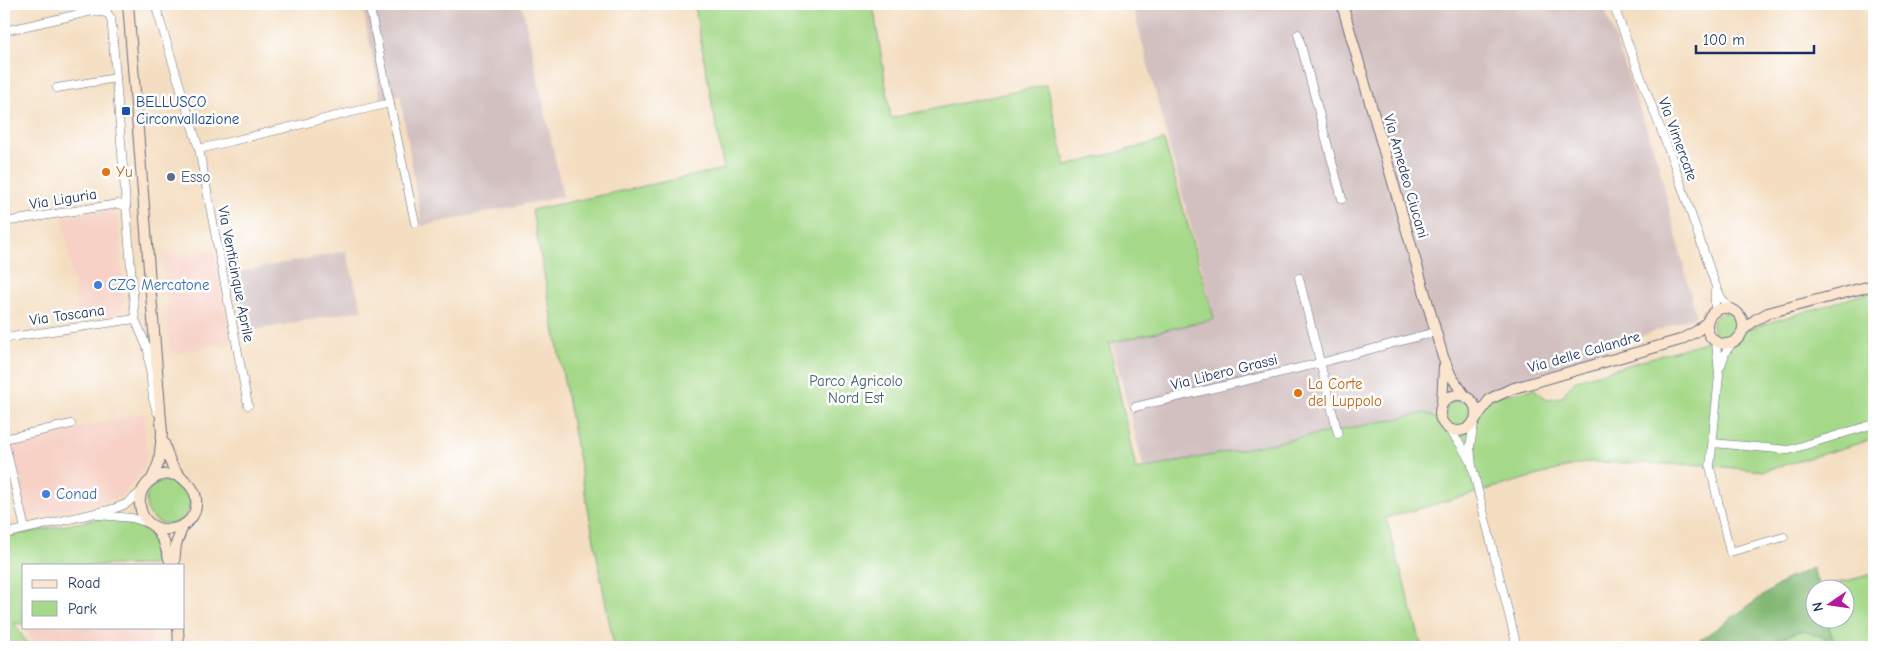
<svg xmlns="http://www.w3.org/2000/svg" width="1878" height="651" viewBox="0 0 1878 651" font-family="'Comic Neue',sans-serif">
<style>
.built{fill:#f7d1c6}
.industrial{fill:#d2bfbf}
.green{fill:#a5d989;stroke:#608474}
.forest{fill:#84b975;stroke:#50746a}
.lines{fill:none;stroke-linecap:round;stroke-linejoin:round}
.street-casing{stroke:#676c81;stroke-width:9}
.secondary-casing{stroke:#676c81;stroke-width:12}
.street{stroke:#fff;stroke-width:8}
.secondary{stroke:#fce5cf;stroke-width:10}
.transit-dot{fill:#1a4fb4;stroke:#fff;stroke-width:2}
.food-dot{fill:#e8710a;stroke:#fff;stroke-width:2}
.service-dot{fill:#5c6f8a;stroke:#fff;stroke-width:2}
.shop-dot{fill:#3f7fe0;stroke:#fff;stroke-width:2}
.labels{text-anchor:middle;stroke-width:5;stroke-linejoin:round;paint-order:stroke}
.transit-label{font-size:15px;fill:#164399;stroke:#fff;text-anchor:start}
.street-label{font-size:15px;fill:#1b2f5e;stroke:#fff}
.food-label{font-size:15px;fill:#c56008;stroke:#fff;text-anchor:start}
.service-label{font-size:15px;fill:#4e5e75;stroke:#fff;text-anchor:start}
.shop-label{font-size:15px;fill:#366cbe;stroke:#fff;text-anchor:start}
.park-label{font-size:15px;fill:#44626b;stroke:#fff}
</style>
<rect width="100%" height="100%" fill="#fff"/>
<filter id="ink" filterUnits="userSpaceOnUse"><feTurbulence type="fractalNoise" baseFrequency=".02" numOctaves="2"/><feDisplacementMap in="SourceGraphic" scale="10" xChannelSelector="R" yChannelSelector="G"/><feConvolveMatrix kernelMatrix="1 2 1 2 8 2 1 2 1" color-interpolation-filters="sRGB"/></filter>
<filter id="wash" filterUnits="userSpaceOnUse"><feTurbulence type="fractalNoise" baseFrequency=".0096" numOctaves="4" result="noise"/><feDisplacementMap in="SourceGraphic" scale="20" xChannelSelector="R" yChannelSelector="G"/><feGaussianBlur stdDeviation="1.12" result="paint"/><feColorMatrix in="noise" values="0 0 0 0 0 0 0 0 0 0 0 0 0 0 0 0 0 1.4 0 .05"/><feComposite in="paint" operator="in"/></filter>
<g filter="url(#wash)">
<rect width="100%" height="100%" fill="#f4dec1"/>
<g class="built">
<path d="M112,210L113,215L118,216L124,310L121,311L120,314L79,321L63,217Z"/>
<path d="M215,252L230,342L170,355L163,255Z"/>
<path d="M144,413L147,454L144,467L127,490L118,498L25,518L9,444Z"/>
<path d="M24,627H150L151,645L127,647H37Z"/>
</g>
<g class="industrial">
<path d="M362,4H522L563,196L422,226L400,95L381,99Z"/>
<path d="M1132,4H1603L1658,162L1696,316L1430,416L1149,489L1107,325L1210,300Z"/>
<path d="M346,251L362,310L244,332L233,273Z"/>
</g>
<g class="green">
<path d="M694,4H873L891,118L1046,85L1066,166L1164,140L1214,319L1109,343L1136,470L1426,413L1439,419H1445L1447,405L1457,400L1466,402L1534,389L1547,399L1562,397L1574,381L1718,338C1696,313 1743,300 1738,332L1874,291V439L1764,471L1706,465L1585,462L1386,518L1422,647H614L532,210L724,169Z"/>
<circle cx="168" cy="502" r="22"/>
<path d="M103,518C135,524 159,528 164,565H24V624L14,623L29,647H4V537Z"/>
<path d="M1874,574V647H1757L1816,619L1846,618V588H1817Z"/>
</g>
<path class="forest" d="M1813,568L1819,588H1816V618L1827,619L1835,647H1827L1826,638L1801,631L1778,639L1767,647H1690L1787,579Z"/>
</g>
<g filter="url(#ink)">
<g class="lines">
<defs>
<g id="street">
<path d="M107,4V13L111,18L112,27L135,319L148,350L153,399L157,412"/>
<path d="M155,4L199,149L248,405"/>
<path d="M369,4L415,223"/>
<path d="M1613,4L1674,164L1715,284L1722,299L1729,308"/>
<path d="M4,31L93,11L107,13"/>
<path d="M1298,34L1342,199"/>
<path d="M57,88L116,78"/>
<path d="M199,149L390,103"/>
<path d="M4,222L118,204L126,206"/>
<path d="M1299,278L1338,434"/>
<path d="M1715,311V291"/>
<path d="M4,338L135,319"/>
<path d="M1716,342L1719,375L1710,467L1730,552L1784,537"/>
<path d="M1721,366L1725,353L1732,343"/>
<path d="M1135,407L1320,363L1435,332"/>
<path d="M1474,423L1470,447L1472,466L1517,647"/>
<path d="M1449,430L1461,445L1469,460"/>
<path d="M4,439L25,529"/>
<path d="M4,439L71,424"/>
<path d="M1713,443L1789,450L1874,424"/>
<path d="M99,515L132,518L149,523"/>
<path d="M4,534L113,509L126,504L142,491"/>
</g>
<g id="secondary">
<path d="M128,4L162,433L159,462L152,479"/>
<path d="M1342,4L1443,357L1451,376L1465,396"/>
<circle cx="1725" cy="326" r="18"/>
<path d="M1743,330L1755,320L1768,313L1874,285"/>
<circle cx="1458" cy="413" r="18"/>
<path d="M1442,403L1444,367"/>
<path d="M1476,418L1490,399L1511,389L1680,340L1697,331L1707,322"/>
<path d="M164,443C167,453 169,463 176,471C183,481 194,485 196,498C201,534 145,542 140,506C137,483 161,468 181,477"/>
<path d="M155,527L164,542L171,565"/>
<path d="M174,564L176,544L183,526"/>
<path d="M178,627L179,647"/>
</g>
</defs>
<use href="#street" class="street-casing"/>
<use href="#secondary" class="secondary-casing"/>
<use href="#street" class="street"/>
<use href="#secondary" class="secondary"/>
</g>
</g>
<rect class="transit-dot" x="121" y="106" width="10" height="10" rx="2.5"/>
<g class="food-dot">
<circle cx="106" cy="172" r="5"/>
<circle cx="1298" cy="393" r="5"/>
</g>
<circle class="service-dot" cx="171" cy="177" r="5"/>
<g class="shop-dot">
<circle cx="98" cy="285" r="5"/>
<circle cx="46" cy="494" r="5"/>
</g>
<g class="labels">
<g class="transit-label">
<text x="136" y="107">BELLUSCO<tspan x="136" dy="17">Circonvallazione</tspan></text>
</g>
<g class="street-label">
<text transform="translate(1678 139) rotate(70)" y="5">Via Vimercate</text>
<text transform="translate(1406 176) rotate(74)" y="5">Via Amedeo Ciucani</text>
<text transform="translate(63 199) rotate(-9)" y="5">Via Liguria</text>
<text transform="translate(236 274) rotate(79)" y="5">Via Venticinque Aprile</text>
<text transform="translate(67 315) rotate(-8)" y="5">Via Toscana</text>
<text transform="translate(1584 352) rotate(-16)" y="5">Via delle Calandre</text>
<text transform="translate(1224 372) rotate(-14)" y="5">Via Libero Grassi</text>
</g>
<g class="food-label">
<text x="116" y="177">Yu</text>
<text x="1308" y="389">La Corte<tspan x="1308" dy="17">del Luppolo</tspan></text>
</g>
<g class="service-label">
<text x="181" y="182">Esso</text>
</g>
<g class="shop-label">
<text x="108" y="290">CZG Mercatone</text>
<text x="56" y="499">Conad</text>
</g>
<g class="park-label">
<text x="856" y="386">Parco Agricolo<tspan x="856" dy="17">Nord Est</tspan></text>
</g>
</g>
<rect width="1878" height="651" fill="none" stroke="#fff" stroke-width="20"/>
<rect x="22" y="564" width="162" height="65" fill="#ffffff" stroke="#a4acbf"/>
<rect x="32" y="580" width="25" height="8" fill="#fce5cf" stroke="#a4acbf"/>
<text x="68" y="588" font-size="15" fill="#1b2f5e">Road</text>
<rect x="32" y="601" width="25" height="15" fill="#a5d989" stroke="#a4acbf"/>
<text x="68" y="614" font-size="15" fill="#1b2f5e">Park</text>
<g transform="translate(1830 604) rotate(257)"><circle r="24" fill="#ffffff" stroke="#a4acbf"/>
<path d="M0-4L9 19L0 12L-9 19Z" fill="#b5179e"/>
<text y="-8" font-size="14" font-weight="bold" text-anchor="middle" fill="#1b2f5e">N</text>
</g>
<path d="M1696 45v8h118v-8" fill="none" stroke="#1b2f5e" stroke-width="2.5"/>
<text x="1703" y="45" font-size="15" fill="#1b2f5e" stroke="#ffffff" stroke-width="4" paint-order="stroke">100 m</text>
</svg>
